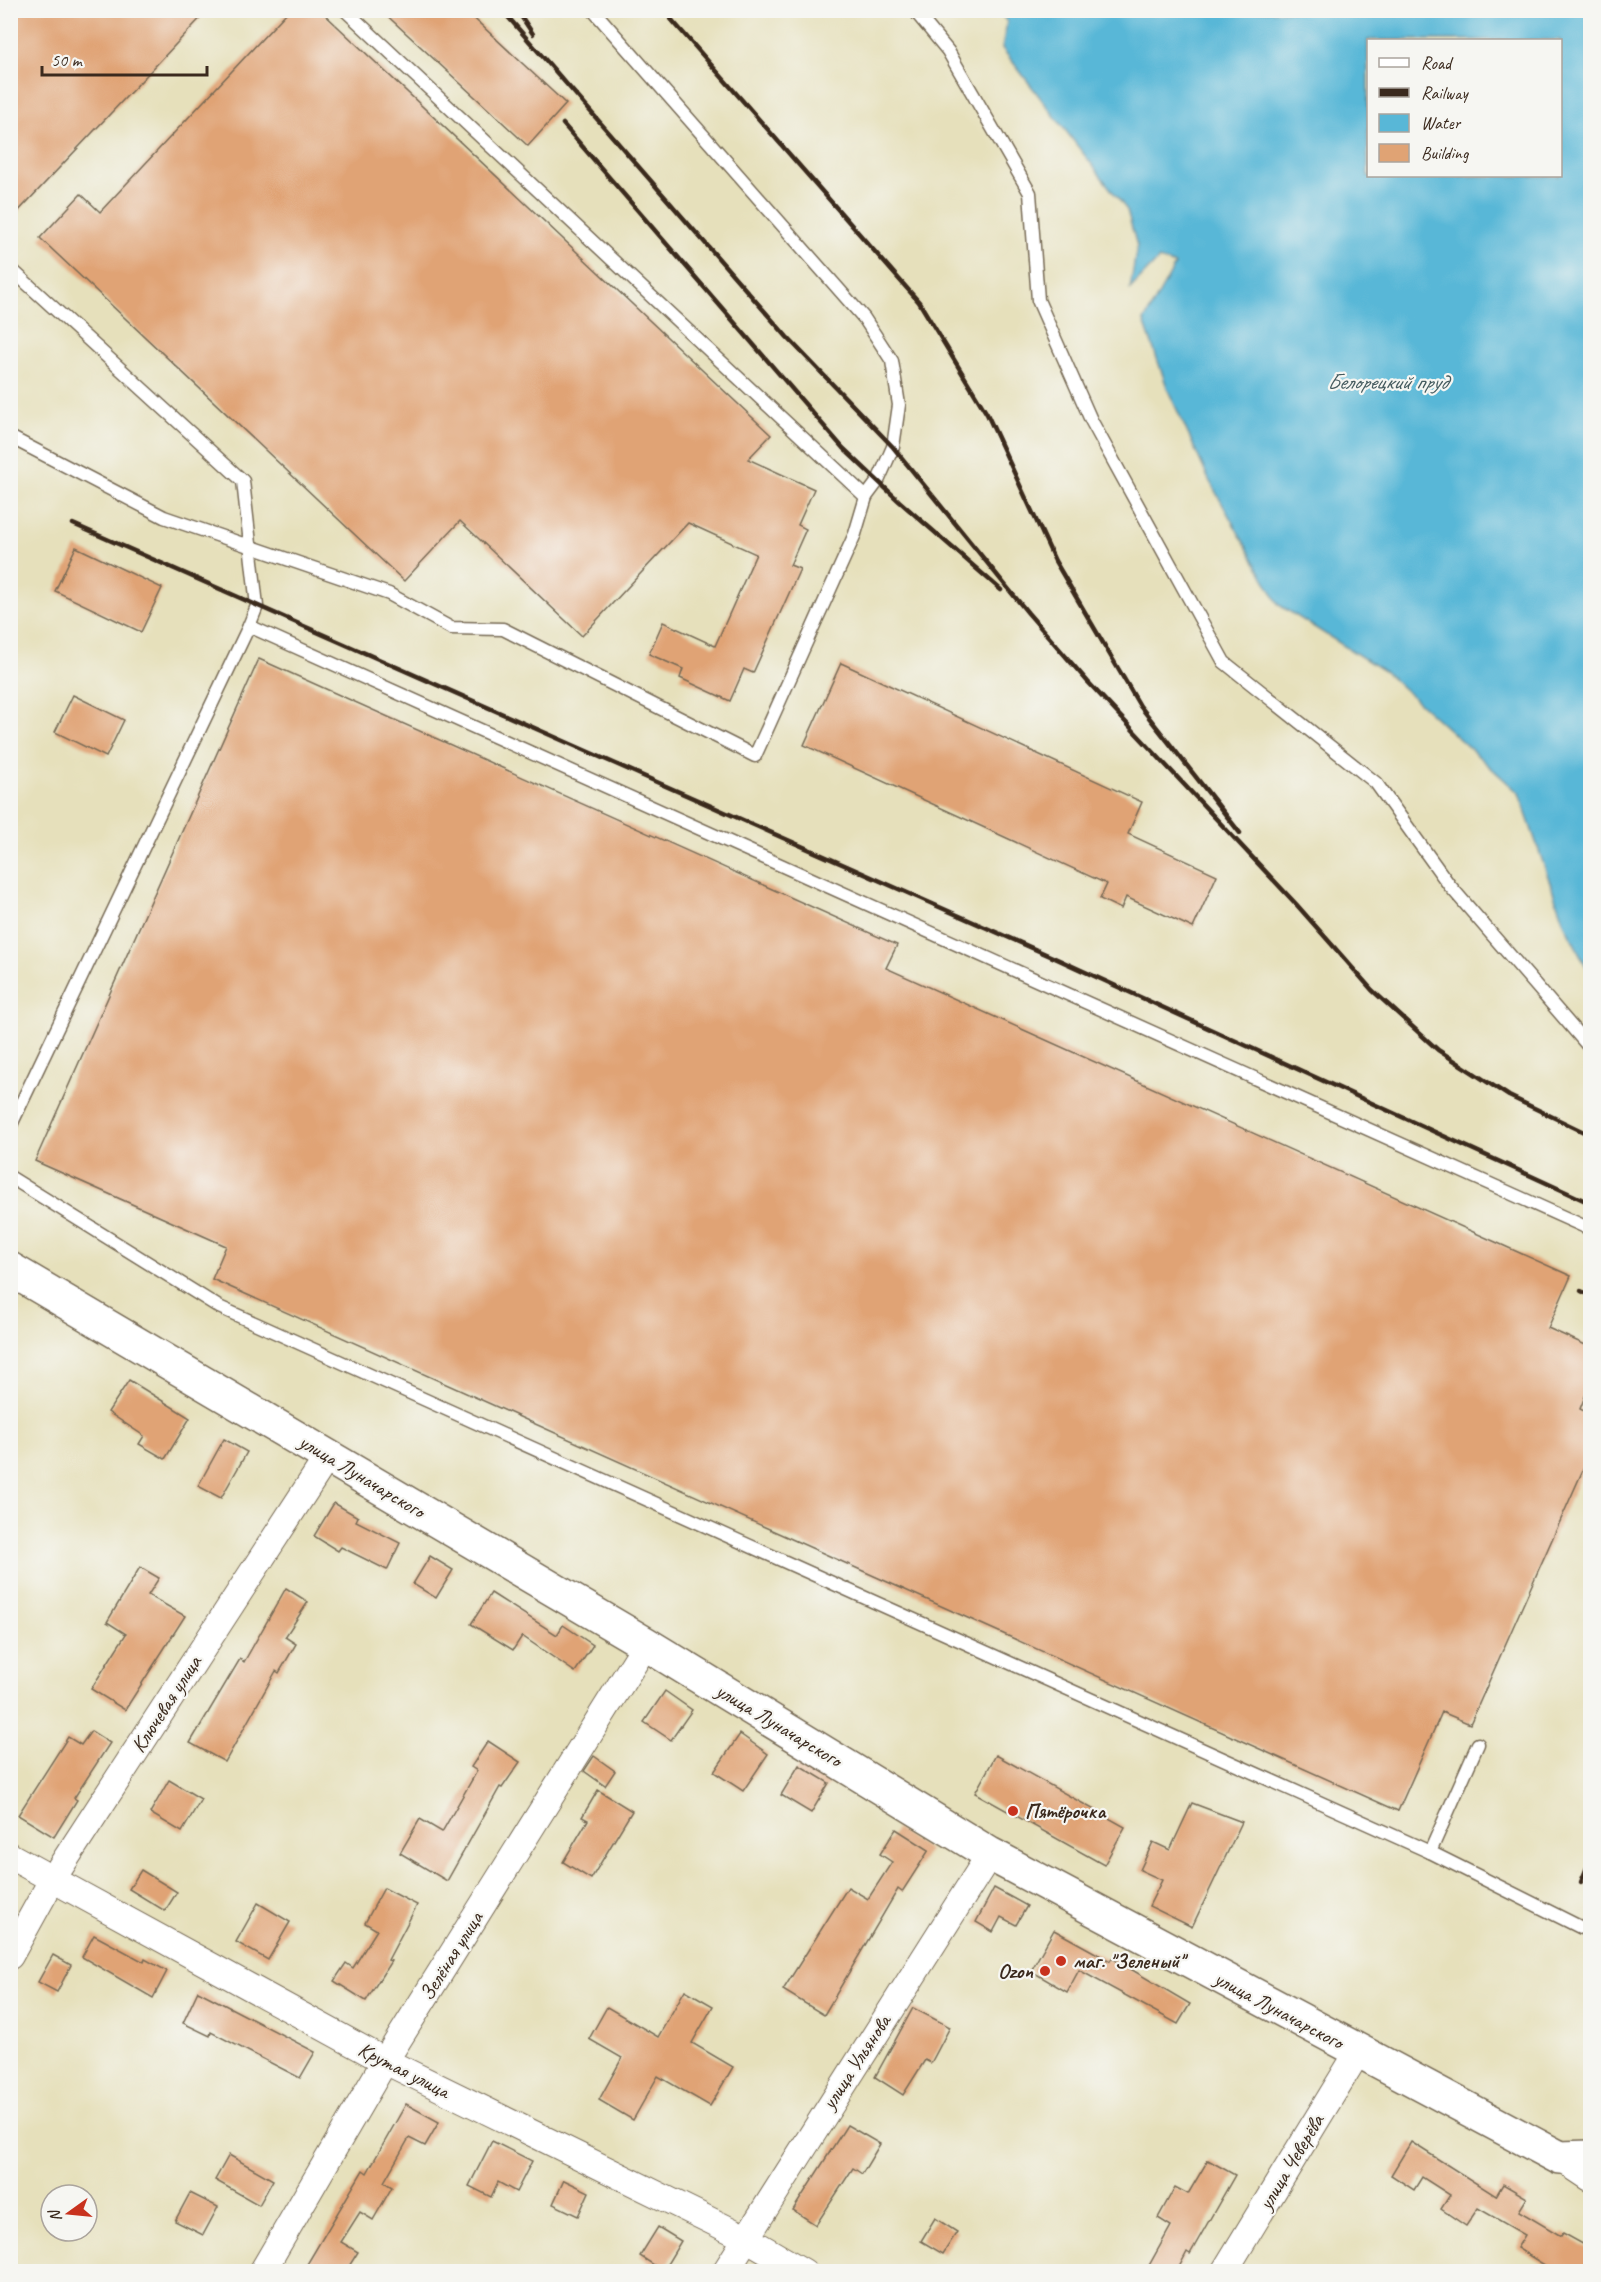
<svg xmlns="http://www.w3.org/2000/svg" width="1601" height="2282" viewBox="0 0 1601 2282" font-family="Caveat,sans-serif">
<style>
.water{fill:#58b7d7;stroke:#4a707a;stroke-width:1.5;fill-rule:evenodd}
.building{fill:#e0a374}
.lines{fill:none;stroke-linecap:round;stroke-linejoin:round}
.lane-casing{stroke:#776a55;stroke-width:15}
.street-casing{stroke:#776a55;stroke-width:28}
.secondary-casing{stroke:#776a55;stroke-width:36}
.lane{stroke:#fff;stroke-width:12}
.street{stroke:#fff;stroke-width:26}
.secondary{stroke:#fff;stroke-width:33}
.rail{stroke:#3b2a1e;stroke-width:4.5}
.poi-dot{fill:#c8321e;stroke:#f6f6f2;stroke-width:2}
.labels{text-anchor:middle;stroke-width:4.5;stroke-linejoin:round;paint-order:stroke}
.street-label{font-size:21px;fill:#3b2a1e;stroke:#f6f6f2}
.poi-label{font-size:21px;font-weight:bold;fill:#3b2a1e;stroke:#f6f6f2;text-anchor:start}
.water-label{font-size:22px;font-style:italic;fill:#455b5f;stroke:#f6f6f2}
</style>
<rect width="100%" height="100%" fill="#f6f6f2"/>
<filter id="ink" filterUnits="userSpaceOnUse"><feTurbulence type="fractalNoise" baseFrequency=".0167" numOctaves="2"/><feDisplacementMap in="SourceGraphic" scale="12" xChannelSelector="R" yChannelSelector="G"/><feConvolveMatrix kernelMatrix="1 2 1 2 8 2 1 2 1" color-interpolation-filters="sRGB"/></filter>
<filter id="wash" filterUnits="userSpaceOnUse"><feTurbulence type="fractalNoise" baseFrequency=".008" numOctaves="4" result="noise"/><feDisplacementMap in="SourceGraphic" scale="24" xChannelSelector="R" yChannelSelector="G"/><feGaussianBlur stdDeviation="1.35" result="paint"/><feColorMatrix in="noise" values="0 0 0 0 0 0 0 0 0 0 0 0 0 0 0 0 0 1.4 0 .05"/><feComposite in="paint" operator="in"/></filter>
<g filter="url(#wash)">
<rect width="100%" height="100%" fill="#e6e0bb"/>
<path class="water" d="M999,11H1590V974L1564,923L1519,793L1384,671L1279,605L1209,480L1168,390L1144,321L1175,265L1159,259L1130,289L1137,246L1127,210L1002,48L1007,22ZM1368,40H1560V176H1368Z"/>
<g id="blocks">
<g class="building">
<path d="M10,10H208L10,220Z"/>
<path d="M289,10H320L771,435L748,459L814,489L798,525L806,529L790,565L800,569L753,673L744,669L730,701L680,678L683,669L649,654L663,622L715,646L756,554L688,523L582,636L460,521L404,581L40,238L81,194L100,212Z"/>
<path d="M381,10H465L566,104L528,146Z"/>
<path d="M76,547L162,588L141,632L55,591Z"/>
<path d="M259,659L897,945L886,968L1571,1276L1548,1328L1590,1347V1384L1580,1409L1590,1414V1454L1470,1724L1442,1712L1398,1811L212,1279L226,1246L35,1161Z"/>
<path d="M841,663L1142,802L1128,834L1217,875L1193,928L1126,897L1121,909L1100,899L1107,884L804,745Z"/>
<path d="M73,695L124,720L106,757L55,732Z"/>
<path d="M129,1380L190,1418L165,1459L139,1444L144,1436L108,1412Z"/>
<path d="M224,1439L247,1452L221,1498L198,1486Z"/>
<path d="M334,1503L358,1517L356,1521L400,1543L387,1570L341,1547L338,1551L314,1536Z"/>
<path d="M430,1556L453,1570L436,1598L413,1584Z"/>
<path d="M140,1567L159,1578L148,1595L185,1616L125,1710L91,1689L126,1634L107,1622Z"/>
<path d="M286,1588L308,1602L285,1637L296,1644L279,1673L276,1671L225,1762L190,1743L240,1659L244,1662Z"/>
<path d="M491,1593L557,1635L563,1625L593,1645L575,1672L522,1636L513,1650L471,1624Z"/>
<path d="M665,1691L692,1710L671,1740L644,1722Z"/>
<path d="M91,1731L110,1743L74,1798L77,1800L54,1837L18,1815L68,1737L81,1745Z"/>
<path d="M740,1734L768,1754L743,1791L714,1772Z"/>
<path d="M488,1741L520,1762L502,1788L500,1787L447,1881L400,1853L420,1819L442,1832L477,1771L471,1767Z"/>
<path d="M996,1755L1125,1827L1104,1865L975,1793Z"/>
<path d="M594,1756L615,1771L605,1786L584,1771Z"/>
<path d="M799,1765L829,1783L811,1813L781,1795Z"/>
<path d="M169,1780L201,1799L182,1832L150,1813Z"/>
<path d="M598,1790L632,1811L591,1879L563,1862L588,1820L582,1817Z"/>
<path d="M1192,1803L1242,1822L1192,1927L1149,1906L1162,1880L1140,1870L1153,1842L1170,1850Z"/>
<path d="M896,1829L929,1850L902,1892L898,1889L824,2015L783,1990L848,1887L868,1899L892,1862L880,1854Z"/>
<path d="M141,1870L177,1892L165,1911L129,1889Z"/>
<path d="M384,1888L417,1905L388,1960L391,1961L366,2001L334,1981L346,1963L353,1968L377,1930L365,1923Z"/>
<path d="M994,1888L1027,1906L1016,1925L1001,1917L993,1932L976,1922Z"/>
<path d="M258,1903L290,1922L268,1960L236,1942Z"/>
<path d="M1054,1930L1110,1961L1112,1958L1190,2004L1178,2024L1079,1970L1067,1992L1031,1971Z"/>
<path d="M94,1935L144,1962L145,1959L167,1971L153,1998L82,1957Z"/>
<path d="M53,1955L71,1965L57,1992L38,1982Z"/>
<path d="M685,1990L713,2006L692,2043L733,2067L710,2106L658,2076L633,2120L599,2100L622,2058L589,2039L607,2007L658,2037Z"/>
<path d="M198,1991L315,2052L300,2078L211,2032L210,2036L183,2023Z"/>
<path d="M913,2008L950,2027L931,2063L925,2060L903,2095L875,2077Z"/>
<path d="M406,2104L439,2122L425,2146L409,2138L384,2182L392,2187L373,2220L360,2212L341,2242L358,2252L346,2271H303L363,2170L367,2173Z"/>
<path d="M847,2125L880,2144L862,2174L853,2168L816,2225L793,2210Z"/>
<path d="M492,2141L532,2161L516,2192L498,2182L491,2197L469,2186Z"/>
<path d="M1411,2142L1496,2196L1503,2184L1527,2198L1519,2211L1561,2236L1563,2233L1590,2248V2271H1554L1517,2248L1525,2235L1478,2208L1466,2226L1441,2209L1450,2195L1422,2177L1414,2190L1391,2175Z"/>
<path d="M229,2155L273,2180L259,2205L215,2180Z"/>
<path d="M1208,2160L1235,2175L1190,2254L1187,2252L1177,2271H1146L1171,2226L1158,2218L1175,2187L1188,2194Z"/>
<path d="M564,2180L589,2192L578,2216L553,2204Z"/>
<path d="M190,2193L218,2207L203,2235L175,2221Z"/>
<path d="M935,2218L957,2232L943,2254L921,2241Z"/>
<path d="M658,2227L681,2241L663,2271L640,2256Z"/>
</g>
</g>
</g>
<g filter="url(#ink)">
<use href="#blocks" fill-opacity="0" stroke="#776a55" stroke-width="1.5"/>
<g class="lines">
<defs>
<g id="lane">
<path d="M593,10L864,318L892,361L899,405L893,447L878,481L866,497"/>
<path d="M914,10L948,51L1030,193L1038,300L1091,420L1224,662L1376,783L1450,886L1590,1048"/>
<path d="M10,268L243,481L257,606L249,626L1590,1229"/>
<path d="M10,437L164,517L389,594L451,628L503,629L755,756L855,534L866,497L345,10"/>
<path d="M10,1127L249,626"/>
<path d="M10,1177L219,1307L1430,1852"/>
<path d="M1478,1744L1430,1852L1590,1932"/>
</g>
<g id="street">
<path d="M10,1856L385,2061L744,2237L804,2272"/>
<path d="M10,1956L52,1880L328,1456"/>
<path d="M1560,2158L1590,2178"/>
<path d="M262,2272L385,2061L646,1644"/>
<path d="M725,2272L990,1854"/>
<path d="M1224,2272L1358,2052"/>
</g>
<path id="secondary" d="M10,1269L646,1644L990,1854L1560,2158L1590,2157"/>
</defs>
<use href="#lane" class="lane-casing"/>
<use href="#street" class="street-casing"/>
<use href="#secondary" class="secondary-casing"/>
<use href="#lane" class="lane"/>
<use href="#street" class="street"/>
<use href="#secondary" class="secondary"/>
<g class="rail">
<path d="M502,10L787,337L893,447L1028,613L1088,682L1296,904L1372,990L1438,1050L1509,1096L1590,1135"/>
<path d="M517,10L533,34"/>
<path d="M671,19L919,302L987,414L1055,561L1140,706L1240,833"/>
<path d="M563,124L843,448L899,501L1001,590"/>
<path d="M73,524L1057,959L1590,1203"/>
<path d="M1581,1291L1590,1295"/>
<path d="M1581,1882L1590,1860"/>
</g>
</g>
</g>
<g class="poi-dot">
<circle cx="1013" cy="1811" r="6"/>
<circle cx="1061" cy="1961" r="6"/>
<circle cx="1045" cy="1971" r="6"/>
</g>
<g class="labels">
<g class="street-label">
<text transform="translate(362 1476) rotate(31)" y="7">улица Луначарского</text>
<text transform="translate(166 1704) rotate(-57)" y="7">Ключевая улица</text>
<text transform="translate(779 1725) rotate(31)" y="7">улица Луначарского</text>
<text transform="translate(451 1956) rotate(-58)" y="7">Зелёная улица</text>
<text transform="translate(1279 2010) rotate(28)" y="7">улица Луначарского</text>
<text transform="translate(856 2062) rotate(-57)" y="7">улица Ульянова</text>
<text transform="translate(404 2070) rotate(27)" y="7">Крутая улица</text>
<text transform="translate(1291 2162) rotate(-59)" y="7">улица Чеверёва</text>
</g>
<g class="poi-label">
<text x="1025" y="1818">Пятёрочка</text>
<text x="1073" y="1968">маг. "Зеленый"</text>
<text x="1033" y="1978" text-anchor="end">Ozon</text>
</g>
<g class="water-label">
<text x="1387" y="389">Белорецкий пруд</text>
</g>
</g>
<rect width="1601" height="2282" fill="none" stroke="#f6f6f2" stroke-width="36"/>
<rect x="1367" y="39" width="195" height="138" fill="#f6f6f2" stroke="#aba49d" stroke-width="1.5"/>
<rect x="1379" y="58" width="30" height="9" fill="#ffffff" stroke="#aba49d" stroke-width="1.5"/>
<text x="1421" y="69" font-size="18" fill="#3b2a1e">Road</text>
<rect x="1379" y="88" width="30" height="9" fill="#3b2a1e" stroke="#aba49d" stroke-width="1.5"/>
<text x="1421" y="99" font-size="18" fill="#3b2a1e">Railway</text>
<rect x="1379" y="114" width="30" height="18" fill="#58b7d7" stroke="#aba49d" stroke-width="1.5"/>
<text x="1421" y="129" font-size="18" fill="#3b2a1e">Water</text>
<rect x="1379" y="144" width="30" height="18" fill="#e0a374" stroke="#aba49d" stroke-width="1.5"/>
<text x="1421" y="159" font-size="18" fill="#3b2a1e">Building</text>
<g transform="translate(69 2213) rotate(255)"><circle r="28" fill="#f6f6f2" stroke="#aba49d" stroke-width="1.5"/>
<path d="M0-4.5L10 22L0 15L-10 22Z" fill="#c8321e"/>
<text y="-9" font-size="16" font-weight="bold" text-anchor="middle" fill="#3b2a1e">N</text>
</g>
<path d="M42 66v9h165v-9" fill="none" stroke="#3b2a1e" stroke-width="3"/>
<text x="51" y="66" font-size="18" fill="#3b2a1e" stroke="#f6f6f2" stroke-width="4.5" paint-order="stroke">50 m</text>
</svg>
